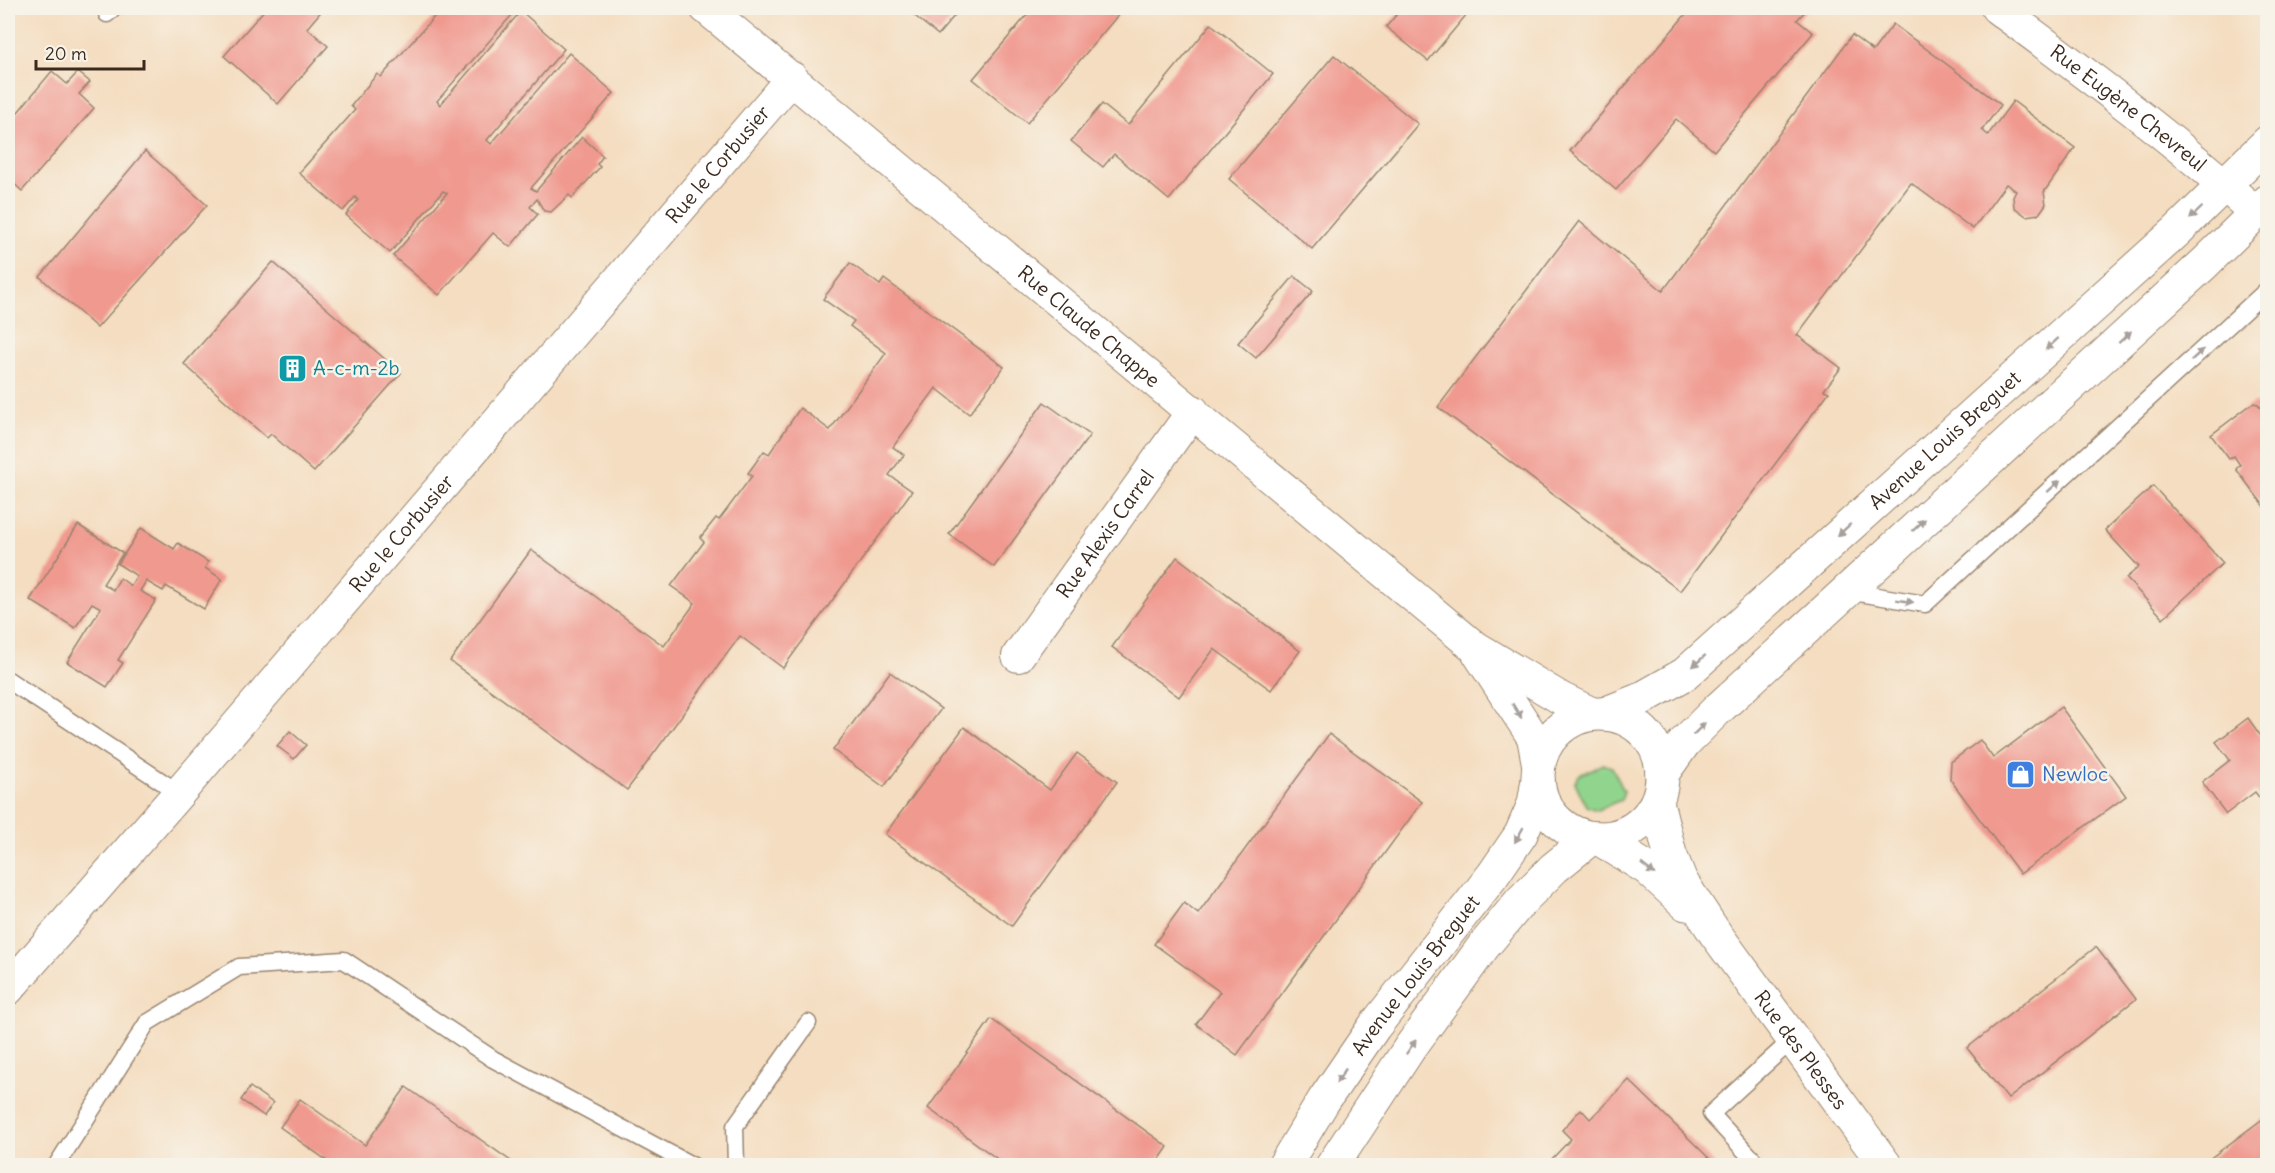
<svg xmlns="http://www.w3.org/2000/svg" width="2275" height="1173" viewBox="0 0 2275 1173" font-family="Delius,sans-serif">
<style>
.green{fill:#90d48d;stroke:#667f56;stroke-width:1.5}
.building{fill:#f0998f}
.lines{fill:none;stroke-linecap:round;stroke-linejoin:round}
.service-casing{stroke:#98846f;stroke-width:19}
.minor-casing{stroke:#98846f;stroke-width:34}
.tertiary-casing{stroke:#98846f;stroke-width:35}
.service{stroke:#fff;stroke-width:16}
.minor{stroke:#fff;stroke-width:32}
.tertiary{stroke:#fff;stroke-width:33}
.oneway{fill:#a79f9a}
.labels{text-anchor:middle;stroke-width:5;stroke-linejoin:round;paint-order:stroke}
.street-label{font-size:20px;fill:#3b2a1e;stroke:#f7f3e8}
.culture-label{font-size:20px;fill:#0d838f;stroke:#f7f3e8;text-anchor:start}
.shop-label{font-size:20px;fill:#366cbe;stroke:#f7f3e8;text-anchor:start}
</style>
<rect width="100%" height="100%" fill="#f7f3e8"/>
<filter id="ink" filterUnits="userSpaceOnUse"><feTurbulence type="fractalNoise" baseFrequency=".0167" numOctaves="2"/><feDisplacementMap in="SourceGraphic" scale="12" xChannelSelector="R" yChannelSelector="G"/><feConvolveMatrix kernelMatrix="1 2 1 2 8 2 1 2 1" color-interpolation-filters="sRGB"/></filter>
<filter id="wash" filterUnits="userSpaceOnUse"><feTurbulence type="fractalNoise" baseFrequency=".008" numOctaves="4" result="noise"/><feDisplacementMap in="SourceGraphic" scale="24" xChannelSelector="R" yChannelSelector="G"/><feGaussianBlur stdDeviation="1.35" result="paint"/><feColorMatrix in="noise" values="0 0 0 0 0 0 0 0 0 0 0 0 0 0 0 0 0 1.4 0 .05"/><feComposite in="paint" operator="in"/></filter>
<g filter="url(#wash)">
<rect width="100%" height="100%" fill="#f4ddc0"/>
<path class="green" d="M1603,764L1612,767L1624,791L1621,800L1597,810L1586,806L1575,782L1579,775Z"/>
<g id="blocks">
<g class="building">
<path d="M266,8H324L307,28L328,46L278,104L224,56Z"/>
<path d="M442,8H518L437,101L440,105L521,11L564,49L487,140L491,144L569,53L614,93L531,188L536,191L582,137L603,156L597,164L600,167L572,198L569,195L551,212L544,211L537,199L530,207L538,214L510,247L493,233L439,295L393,256L447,193L443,191L390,253L346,215L358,200L355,197L343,211L299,173L355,110L351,106L377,74L381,77Z"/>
<path d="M913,8H961L938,35L910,12Z"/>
<path d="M1033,8H1124L1027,123L973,79Z"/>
<path d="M1402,8H1472L1428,61L1386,27Z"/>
<path d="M1691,8H1808L1797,20L1813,33L1714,151L1676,119L1616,190L1570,151Z"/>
<path d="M1211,24L1273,74L1169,200L1114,154L1103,167L1071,141L1102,104L1128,125Z"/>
<path d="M1893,24L2001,105L1982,130L1988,135L2013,101L2075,148L2044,192L2046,204L2039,214L2026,216L2014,207L2013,197L2016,191L2006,184L1973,229L1911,183L1797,335L1841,368L1824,390L1829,392L1680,591L1438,407L1579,221L1663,291L1852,35L1873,51Z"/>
<path d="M1334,55L1418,124L1312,249L1229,179Z"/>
<path d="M52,71L67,84L78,72L90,82L79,94L94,108L22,191L8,178V124Z"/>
<path d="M145,151L207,205L97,328L40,277Z"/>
<path d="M273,262L401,373L314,472L271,434L267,438L184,364Z"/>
<path d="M850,263L880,285L884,279L1004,367L969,414L936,388L893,447L904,455L889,475L912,491L783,668L740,636L627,790L450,661L531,550L664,646L695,603L671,586L704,542L700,538L716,518L719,520L752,476L748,473L764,451L769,454L800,408L830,430L886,353L850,326L854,321L823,299Z"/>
<path d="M1294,276L1313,291L1256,358L1238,343Z"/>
<path d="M1044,402L1090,435L994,567L949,534Z"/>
<path d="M2253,403L2258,404L2268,416V511L2236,469L2240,465L2234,456L2229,459L2211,435Z"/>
<path d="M2153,486L2223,563L2163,618L2126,578L2139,567L2105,530Z"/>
<path d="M78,525L123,553L103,584L113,590L120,578L131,586L137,576L118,564L141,528L174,549L178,543L208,562L205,568L222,579L204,609L166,586L163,591L146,581L140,591L156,600L118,660L123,663L107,687L67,662L101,608L92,603L75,628L30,600Z"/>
<path d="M1177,557L1300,651L1271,690L1214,649L1179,697L1112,647Z"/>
<path d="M890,672L941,709L884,787L833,750Z"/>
<path d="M2061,707L2126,796L2020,874L1950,779L1951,762L1980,740L1993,758Z"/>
<path d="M2248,718L2260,735L2268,738V809L2255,792L2226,814L2202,782L2230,760L2216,742Z"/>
<path d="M964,727L1050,790L1077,753L1117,782L1012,926L885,834Z"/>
<path d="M290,731L306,745L294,759L277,746Z"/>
<path d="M1329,734L1422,802L1237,1055L1196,1024L1220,992L1154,944L1184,903L1198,914Z"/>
<path d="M2096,947L2136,999L2008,1099L1967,1048Z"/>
<path d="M991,1019L1168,1147L1155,1166H1007L928,1108Z"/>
<path d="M1629,1080L1717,1166H1545L1571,1139L1562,1130L1581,1109L1590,1119Z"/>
<path d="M250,1087L273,1103L264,1116L241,1100Z"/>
<path d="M406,1087L518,1166H321L326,1160L280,1127L300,1099L365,1145Z"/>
<path d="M2268,1115V1166H2200Z"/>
</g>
</g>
</g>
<g filter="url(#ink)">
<use href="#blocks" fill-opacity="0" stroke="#98846f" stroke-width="1.5"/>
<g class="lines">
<defs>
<g id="service">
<path d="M107,14L113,8"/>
<path d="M1847,591L1925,604L2268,289"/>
<path d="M8,680L179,793"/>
<path d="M56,1166L147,1023L239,967L344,960L493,1059L693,1166"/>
<path d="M736,1166L735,1126L808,1023"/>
<path d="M1759,1166L1711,1114L1793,1039"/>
</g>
<g id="minor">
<path id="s1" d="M706,8L1472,645L1562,699L1593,714"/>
<path id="s2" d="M1997,8C2085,73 2174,139 2256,213"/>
<path d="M1478,653L1533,737L1539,769"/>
<path id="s3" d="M1018,656L1193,411"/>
<path id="s4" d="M8,989L179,793L792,78"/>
</g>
<g id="tertiary">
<path id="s5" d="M1604,714L1639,700L1685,674L2176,232L2268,142"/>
<circle cx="1600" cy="776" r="62"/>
<path d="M1662,774L1684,743L1717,710L2205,263L2268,201"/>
<path id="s6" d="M1657,802L1670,854L1681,881L1715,933L1886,1166"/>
<path d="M1598,838L1648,869L1686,904"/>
<path id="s7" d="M1284,1166L1324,1100L1374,1027L1493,875L1521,834L1534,804L1538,780"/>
<path d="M1332,1166L1409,1049L1483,947L1520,902L1554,868L1591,838"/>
</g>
</defs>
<use href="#service" class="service-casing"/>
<use href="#minor" class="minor-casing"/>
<use href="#tertiary" class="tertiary-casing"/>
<use href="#service" class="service"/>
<use href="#minor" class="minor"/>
<use href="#tertiary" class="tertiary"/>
</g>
<defs><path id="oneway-solid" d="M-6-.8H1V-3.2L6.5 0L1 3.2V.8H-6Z" transform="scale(1.5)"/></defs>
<g class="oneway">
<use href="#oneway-solid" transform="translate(2196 213) rotate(136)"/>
<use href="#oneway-solid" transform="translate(2125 337) rotate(-43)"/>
<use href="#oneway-solid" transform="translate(2052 344) rotate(138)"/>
<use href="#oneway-solid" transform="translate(2197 355) rotate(-42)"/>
<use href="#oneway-solid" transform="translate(2054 486) rotate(-42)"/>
<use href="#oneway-solid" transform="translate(1919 525) rotate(-43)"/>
<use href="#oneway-solid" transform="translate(1844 530) rotate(138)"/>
<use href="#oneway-solid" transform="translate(1905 601) rotate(9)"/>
<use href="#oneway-solid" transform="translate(1699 661) rotate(138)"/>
<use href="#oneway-solid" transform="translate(1517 711) rotate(58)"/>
<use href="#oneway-solid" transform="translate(1699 729) rotate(-45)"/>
<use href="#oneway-solid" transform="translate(1519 835) rotate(120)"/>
<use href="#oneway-solid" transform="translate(1648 869) rotate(38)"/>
<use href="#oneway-solid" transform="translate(1411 1047) rotate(-55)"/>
<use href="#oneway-solid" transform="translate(1341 1076) rotate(124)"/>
</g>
</g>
<defs>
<symbol id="building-square" viewBox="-11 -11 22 22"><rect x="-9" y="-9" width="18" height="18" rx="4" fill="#0f9aa8" stroke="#f7f3e8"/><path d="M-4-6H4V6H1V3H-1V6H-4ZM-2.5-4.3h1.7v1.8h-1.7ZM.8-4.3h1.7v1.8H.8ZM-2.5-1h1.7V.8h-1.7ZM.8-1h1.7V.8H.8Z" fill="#fff"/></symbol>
<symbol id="shop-square" viewBox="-11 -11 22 22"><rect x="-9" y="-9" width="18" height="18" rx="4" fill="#3f7fe0" stroke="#f7f3e8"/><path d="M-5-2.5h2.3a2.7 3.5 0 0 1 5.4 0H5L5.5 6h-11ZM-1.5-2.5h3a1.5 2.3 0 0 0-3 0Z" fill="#fff"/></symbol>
</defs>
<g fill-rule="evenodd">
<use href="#building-square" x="276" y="352" width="33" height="33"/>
<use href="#shop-square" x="2004" y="758" width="33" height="33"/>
</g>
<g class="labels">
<g class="street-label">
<text dy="7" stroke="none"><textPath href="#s2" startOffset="165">Rue Eugène Chevreul</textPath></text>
<text dy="7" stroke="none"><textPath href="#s4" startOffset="1088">Rue le Corbusier</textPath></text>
<text dy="7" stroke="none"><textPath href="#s1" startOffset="498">Rue Claude Chappe</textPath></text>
<text dy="7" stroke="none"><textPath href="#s5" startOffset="440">Avenue Louis Breguet</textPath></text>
<text dy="7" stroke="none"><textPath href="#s3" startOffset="150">Rue Alexis Carrel</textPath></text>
<text dy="7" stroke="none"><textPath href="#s4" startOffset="602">Rue le Corbusier</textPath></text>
<text dy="7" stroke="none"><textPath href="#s7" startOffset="232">Avenue Louis Breguet</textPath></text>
<text dy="7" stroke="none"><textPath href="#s6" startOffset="290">Rue des Plesses</textPath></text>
</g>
<g class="culture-label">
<text x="313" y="375">A-c-m-2b</text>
</g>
<g class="shop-label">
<text x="2042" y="781">Newloc</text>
</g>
</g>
<rect width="2275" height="1173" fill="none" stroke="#f7f3e8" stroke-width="30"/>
<path d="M36 60v9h108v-9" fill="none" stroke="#3b2a1e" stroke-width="3"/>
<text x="45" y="60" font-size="18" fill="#3b2a1e" stroke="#f7f3e8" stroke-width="4.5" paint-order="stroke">20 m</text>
</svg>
